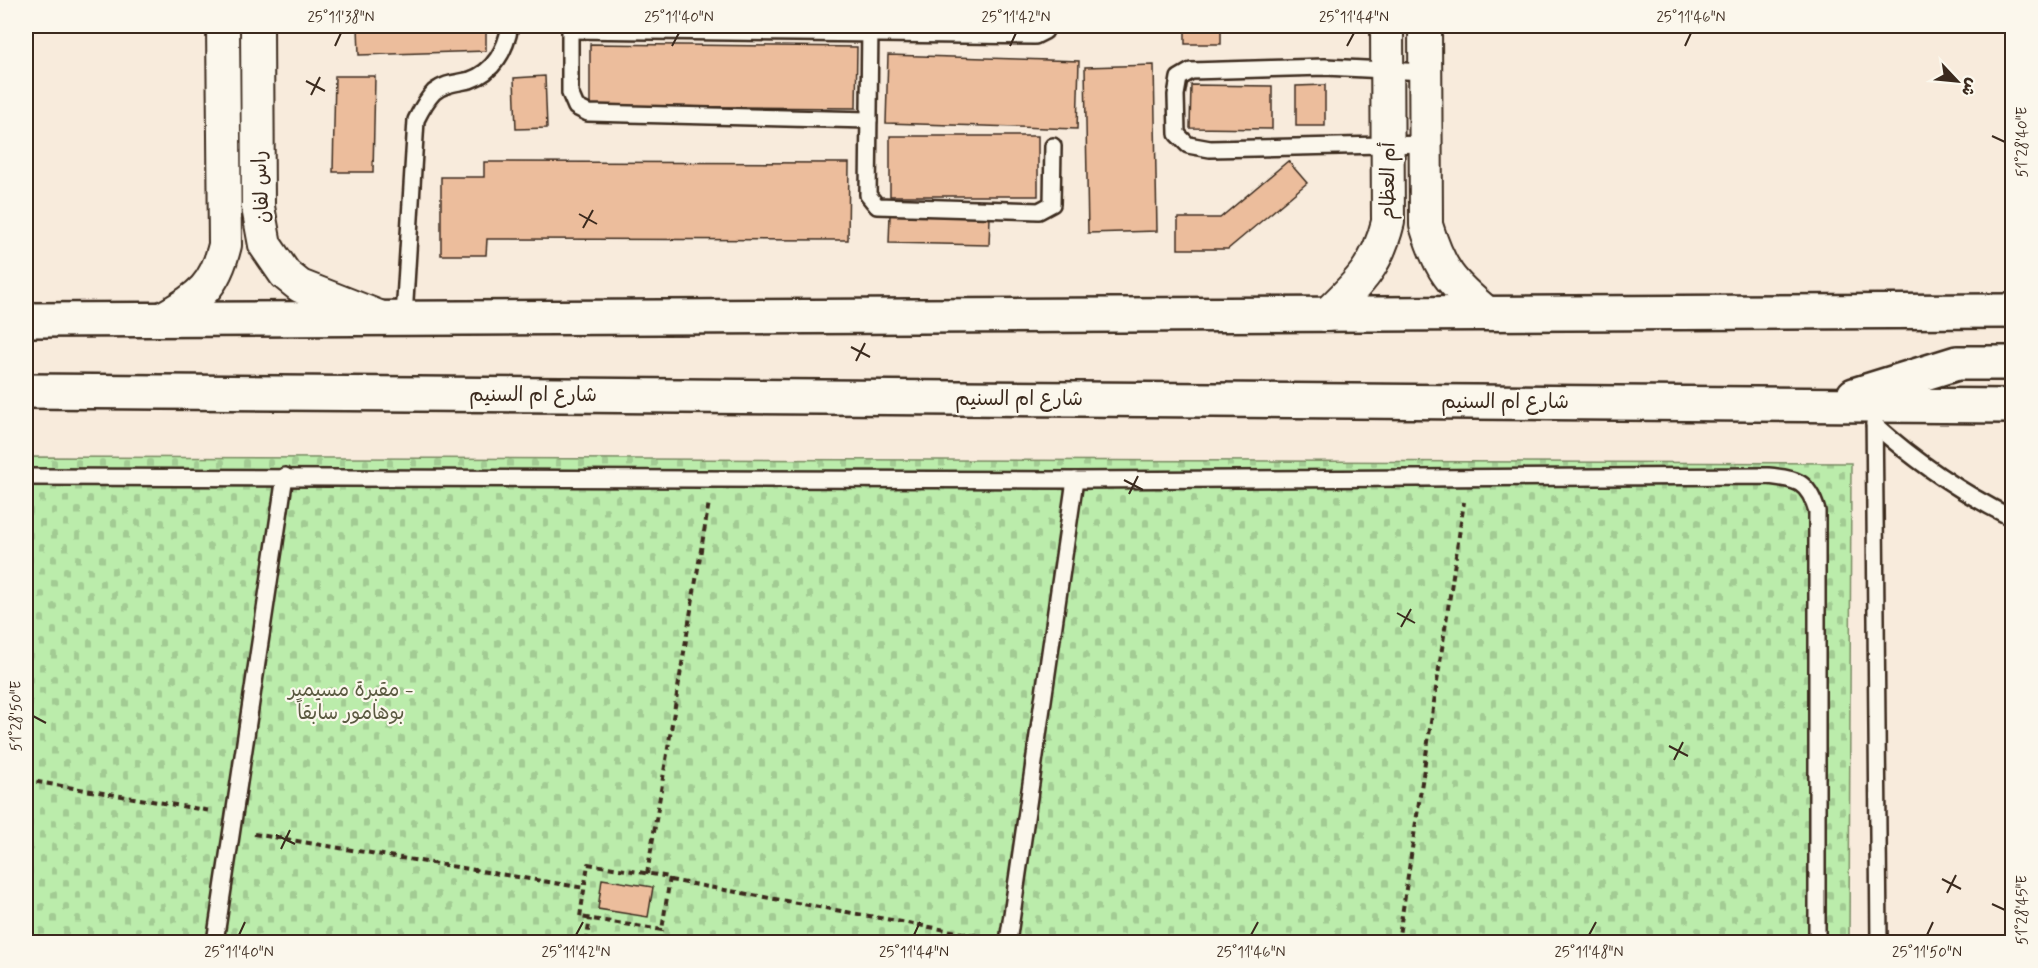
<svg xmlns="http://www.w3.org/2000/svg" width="2038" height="968" viewBox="0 0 2038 968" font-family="Mynerve,'Playpen Sans Arabic',sans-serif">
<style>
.cemetery{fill:url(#cemetery-stones);stroke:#7b8b64;stroke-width:1.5}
.building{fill:#ecbd9c;stroke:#3b2a1e;stroke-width:1.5}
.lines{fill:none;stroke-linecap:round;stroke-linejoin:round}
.service-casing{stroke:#3b2a1e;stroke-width:20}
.minor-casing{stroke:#3b2a1e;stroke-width:36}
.secondary-casing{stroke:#3b2a1e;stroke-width:38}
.path{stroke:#3b2a1e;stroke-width:4;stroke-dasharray:6 4.5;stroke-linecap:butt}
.service{stroke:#fbf7ec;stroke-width:15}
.minor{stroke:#fbf7ec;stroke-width:32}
.secondary{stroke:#fbf7ec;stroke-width:33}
.ticks{fill:none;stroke:#3b2a1e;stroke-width:2}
.labels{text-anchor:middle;stroke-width:4.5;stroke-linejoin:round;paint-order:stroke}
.street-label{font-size:20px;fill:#3b2a1e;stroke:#fbf7ec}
.park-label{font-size:20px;fill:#5b5a41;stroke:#fbf7ec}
.neatline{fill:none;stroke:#3b2a1e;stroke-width:2}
.ticks-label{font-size:15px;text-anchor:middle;fill:#3b2a1e}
</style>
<defs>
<pattern id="cemetery-stones" width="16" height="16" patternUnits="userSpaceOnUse" patternTransform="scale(1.5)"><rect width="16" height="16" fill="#bbecab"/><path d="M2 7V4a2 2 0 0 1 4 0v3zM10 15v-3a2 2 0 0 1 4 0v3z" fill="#a2cb93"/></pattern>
</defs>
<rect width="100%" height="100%" fill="#f8ebdc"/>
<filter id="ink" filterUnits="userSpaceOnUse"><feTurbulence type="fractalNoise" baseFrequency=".0167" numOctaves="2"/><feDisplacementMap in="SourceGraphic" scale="12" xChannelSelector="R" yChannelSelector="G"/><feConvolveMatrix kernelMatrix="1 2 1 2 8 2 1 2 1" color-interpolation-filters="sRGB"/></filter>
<g filter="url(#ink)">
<path class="cemetery" d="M26,457L1851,463L1849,942H26Z"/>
<g class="building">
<path d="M358,26H486V51L359,55Z"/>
<path d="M1107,26H1221V44H1185V27Z"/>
<path d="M590,44L857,47L856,108L590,106Z"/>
<path d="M888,55L1079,61L1077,129L886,123Z"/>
<path d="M1154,65L1157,231L1088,233L1085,67Z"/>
<path d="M335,76H375L373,172H333Z"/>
<path d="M545,76L547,128L516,129L514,78Z"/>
<path d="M1191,85L1272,86V129L1190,128Z"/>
<path d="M1325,85V126H1296V86Z"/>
<rect x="890" y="136" width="148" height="60"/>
<path d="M1288,161L1307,183L1228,249H1178V218H1220Z"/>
<path d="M484,162L849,163L848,240L487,239L486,255H441V177H484Z"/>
<path d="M890,215L990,217L989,245L889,243Z"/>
<path d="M602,879L653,887L648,917L598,909Z"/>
</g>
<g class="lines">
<defs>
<g id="service">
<path d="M570,26V93L576,107L588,113L869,120"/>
<path d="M870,26L868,195L877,206L1039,211L1052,204L1053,146"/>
<path d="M570,30L1035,36L1045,31L1047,26"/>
<path d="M1425,72L1325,67L1191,71L1179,78L1176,95L1177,134L1188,145L1210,149L1426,144"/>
<path d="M404,317L416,120C421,110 426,100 434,92C445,83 457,83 470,80C494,72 506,49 510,26"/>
<path d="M1874,405L1879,942"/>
<path d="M1874,424C1916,462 1962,493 2012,518"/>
<path d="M26,477L1075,480L1768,476C1797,479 1808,481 1817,511V942"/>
<path d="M215,942L285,476"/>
<path d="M1008,942L1075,480"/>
</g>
<g id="minor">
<path d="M257,26L258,207L265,245L285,274L300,286L379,317"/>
<path d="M1425,26L1426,225C1440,271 1451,283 1487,313"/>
<path d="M1326,315C1358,284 1377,267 1388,222L1387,26"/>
<path d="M160,320C198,297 214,290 225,245L223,26"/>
</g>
<g id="secondary">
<path d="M26,320L2012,311"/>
<path d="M26,391L2012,406"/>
<path d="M1854,395L1957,363H2012"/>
</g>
</defs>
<use href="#service" class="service-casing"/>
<use href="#minor" class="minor-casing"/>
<use href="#secondary" class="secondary-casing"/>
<g class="path">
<path d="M26,780L211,811"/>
<path d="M254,834L585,888"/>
<path d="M588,864L670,877L662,930L580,917Z"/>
<path d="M647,874L709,502"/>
<path d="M670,880L985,937"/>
<path d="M586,942L590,919"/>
<path d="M1398,942L1464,502"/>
</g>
<use href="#service" class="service"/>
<use href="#minor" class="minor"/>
<use href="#secondary" class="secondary"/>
</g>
</g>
<path class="ticks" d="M335,46L341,33M672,46L679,33M1010,46L1016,33M1347,46L1354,33M1685,46L1691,33M306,81L325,91M311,95L320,77M1992,136L2005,142M579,214L597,224M583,228L593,210M851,347L870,357M856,361L865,343M1124,480L1143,490M1129,494L1138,476M1397,613L1415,623M1401,627L1411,609M33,716L46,723M1669,746L1688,756M1674,760L1683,742M276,835L295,844M281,849L290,830M1942,879L1961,889M1947,893L1956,875M1992,904L2005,910M239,935L245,922M576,935L583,922M914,935L920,922M1251,935L1258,922M1589,935L1596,922M1927,935L1933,922"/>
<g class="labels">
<g class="street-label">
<text transform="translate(1387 181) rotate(-89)" y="7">أم العظام</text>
<text transform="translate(260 187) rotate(-93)" y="7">راس لفان</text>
<text x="533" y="401">شارع ام السنيم</text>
<text x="1019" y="405">شارع ام السنيم</text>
<text x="1505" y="408">شارع ام السنيم</text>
</g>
<g class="park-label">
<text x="351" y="696">مقبرة مسيمير -<tspan x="351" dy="23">بوهامور سابقاً</tspan></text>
</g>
</g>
<rect width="2038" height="968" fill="none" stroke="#fbf7ec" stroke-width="66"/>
<g transform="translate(1957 81) rotate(116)" stroke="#fbf7ec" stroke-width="4.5" paint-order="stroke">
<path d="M0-4.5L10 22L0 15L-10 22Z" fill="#3b2a1e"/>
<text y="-9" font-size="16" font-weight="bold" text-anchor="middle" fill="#3b2a1e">ش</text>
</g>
<rect x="33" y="33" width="1972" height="902" class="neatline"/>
<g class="ticks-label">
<text x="341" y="22">25°11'38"N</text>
<text x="679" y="22">25°11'40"N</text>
<text x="1016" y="22">25°11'42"N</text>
<text x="1354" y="22">25°11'44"N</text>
<text x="1691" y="22">25°11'46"N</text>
<text transform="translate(2022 142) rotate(-90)" y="5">51°28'40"E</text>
<text transform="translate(16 716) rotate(-90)" y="5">51°28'50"E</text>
<text transform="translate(2022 910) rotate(-90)" y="5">51°28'45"E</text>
<text x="239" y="957">25°11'40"N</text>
<text x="576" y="957">25°11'42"N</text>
<text x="914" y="957">25°11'44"N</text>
<text x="1251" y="957">25°11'46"N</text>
<text x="1589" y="957">25°11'48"N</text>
<text x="1927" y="957">25°11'50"N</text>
</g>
</svg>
